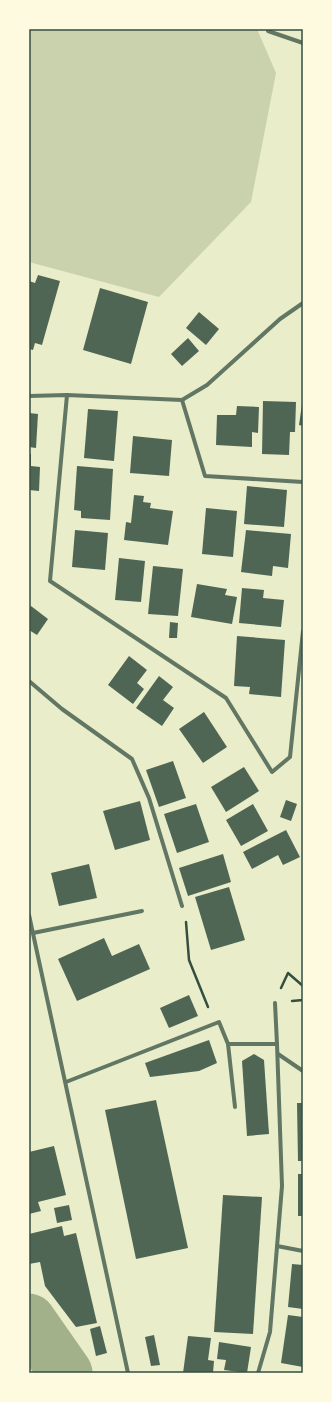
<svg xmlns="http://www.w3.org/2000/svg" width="332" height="1402" viewBox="0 0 332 1402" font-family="'Playfair Display',serif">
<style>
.green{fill:#cad2ad}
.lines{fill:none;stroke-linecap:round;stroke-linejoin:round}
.river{stroke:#a3b18a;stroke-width:53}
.building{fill:#4f6655}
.path{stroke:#344e41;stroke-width:2.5}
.minor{stroke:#617663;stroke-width:4}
.neatline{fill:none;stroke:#344e41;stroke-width:1.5}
</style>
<rect width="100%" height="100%" fill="#e9edc9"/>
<path class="green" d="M29,29H257L276,73L251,202L159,297L29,262Z"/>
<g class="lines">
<path class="river" d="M29,1320L66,1373"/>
</g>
<g class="building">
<path d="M38,275L60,281L42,345L35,343L33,350L29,349V281L35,283Z"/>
<path d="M100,288L148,302L131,364L83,350Z"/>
<path d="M199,312L219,329L206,345L186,328Z"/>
<path d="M188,338L199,351L182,366L171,354Z"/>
<path d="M263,401L296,402L295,432H290L289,455L262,454Z"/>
<path d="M302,404H303V426L299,425Z"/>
<path d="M237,406L259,407L258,433L252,432V447L216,445L217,415H236Z"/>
<path d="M88,409L118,411L114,461L84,458Z"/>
<path d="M29,413L38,414L36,448L29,447Z"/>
<path d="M133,436L172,440L169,476L130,473Z"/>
<path d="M29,454H31V466L40,467L39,491L29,490Z"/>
<path d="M77,466L113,469L110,520L81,518V511L74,510Z"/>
<path d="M247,486L287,490L284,527L244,524Z"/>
<path d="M134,495L144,496L143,502L151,503L150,508L173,511L168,545L124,540L126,522L131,523Z"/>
<path d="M206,508L237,511L233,557L202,554Z"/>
<path d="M75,530L108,533L105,570L72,567Z"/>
<path d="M246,530L291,534L288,568L273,566L272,576L241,572Z"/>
<path d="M119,558L145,561L141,602L115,600Z"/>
<path d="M153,566L183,569L178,616L148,614Z"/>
<path d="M197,584L227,589L225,595L237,597L232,624L191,617Z"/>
<path d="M242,588L264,590L263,598L284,600L281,627L239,623Z"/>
<path d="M31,606L48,619L37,635L29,630V609Z"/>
<path d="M170,622L178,623L177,638H169Z"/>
<path d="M237,636L285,640L281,697L249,694L250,687L234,686Z"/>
<path d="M129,656L147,670L137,683L144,689L133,704L108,685Z"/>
<path d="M159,676L173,687L163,700L174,708L162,726L136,708Z"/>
<path d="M204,712L227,747L203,763L179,729Z"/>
<path d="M173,761L186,798L159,807L146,770Z"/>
<path d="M244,767L259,791L226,812L211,787Z"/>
<path d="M286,800L297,804L291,821L280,817Z"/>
<path d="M140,801L150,840L115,850L103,811Z"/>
<path d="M196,804L209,842L177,853L164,814Z"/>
<path d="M253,804L268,831L241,846L226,820Z"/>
<path d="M286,830L300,857L283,865L278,855L252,869L243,852Z"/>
<path d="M223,854L231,882L188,896L179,868Z"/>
<path d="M89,864L97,898L59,906L51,873Z"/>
<path d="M229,887L245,940L211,950L195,897Z"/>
<path d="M104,938L112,956L139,944L150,969L77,1001L58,959Z"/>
<path d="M189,995L198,1016L169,1028L160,1008Z"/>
<path d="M209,1040L217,1063L199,1071L150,1077L145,1063Z"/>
<path d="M254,1054L264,1060L269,1134L247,1136L242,1061Z"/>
<path d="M156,1100L188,1248L136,1259L105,1110Z"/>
<path d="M297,1103H303V1161H298Z"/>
<path d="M54,1146L66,1195L38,1202L41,1211L29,1214V1152Z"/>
<rect x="298" y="1174" width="5" height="42"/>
<path d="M223,1195L262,1197L253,1334L214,1332Z"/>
<path d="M69,1205L72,1220L57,1223L54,1208Z"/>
<path d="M62,1226L64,1236L76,1233L97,1323L76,1327L45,1286L40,1262L29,1264V1234Z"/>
<path d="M292,1264L303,1265V1309L288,1307Z"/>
<path d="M288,1315L303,1317V1367L281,1363Z"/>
<path d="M100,1326L107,1353L96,1356L90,1329Z"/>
<path d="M154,1335L160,1365L151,1366L145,1337Z"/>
<path d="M188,1336L211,1338L208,1360L214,1361L213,1373H183Z"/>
<path d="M219,1342L251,1347L247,1373L224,1370L226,1360L217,1359Z"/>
</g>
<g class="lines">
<g class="path">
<path d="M186,922L189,960L208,1007"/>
<path d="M281,988L288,973L303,986"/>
<path d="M292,1001L303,1000"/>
</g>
<g class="minor">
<path d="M268,31L303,43"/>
<path d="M67,395L50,581L226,698L272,772L290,757L303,631"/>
<path d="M29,396L67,395L182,400L207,385L280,319L303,303"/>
<path d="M182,400L205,476L303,482"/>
<path d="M29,681L62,709L132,759L149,798L182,906"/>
<path d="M29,915L128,1373"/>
<path d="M33,933L142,911"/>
<path d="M275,1003L277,1044"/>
<path d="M228,1044L235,1107"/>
<path d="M278,1054L303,1071"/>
<path d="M66,1082L219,1022L228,1044H277L282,1186L270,1332L258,1373"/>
<path d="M277,1246L303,1251"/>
</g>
</g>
<rect width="332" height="1402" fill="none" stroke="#fefae0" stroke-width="60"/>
<rect x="30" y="30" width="272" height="1342" class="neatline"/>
</svg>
